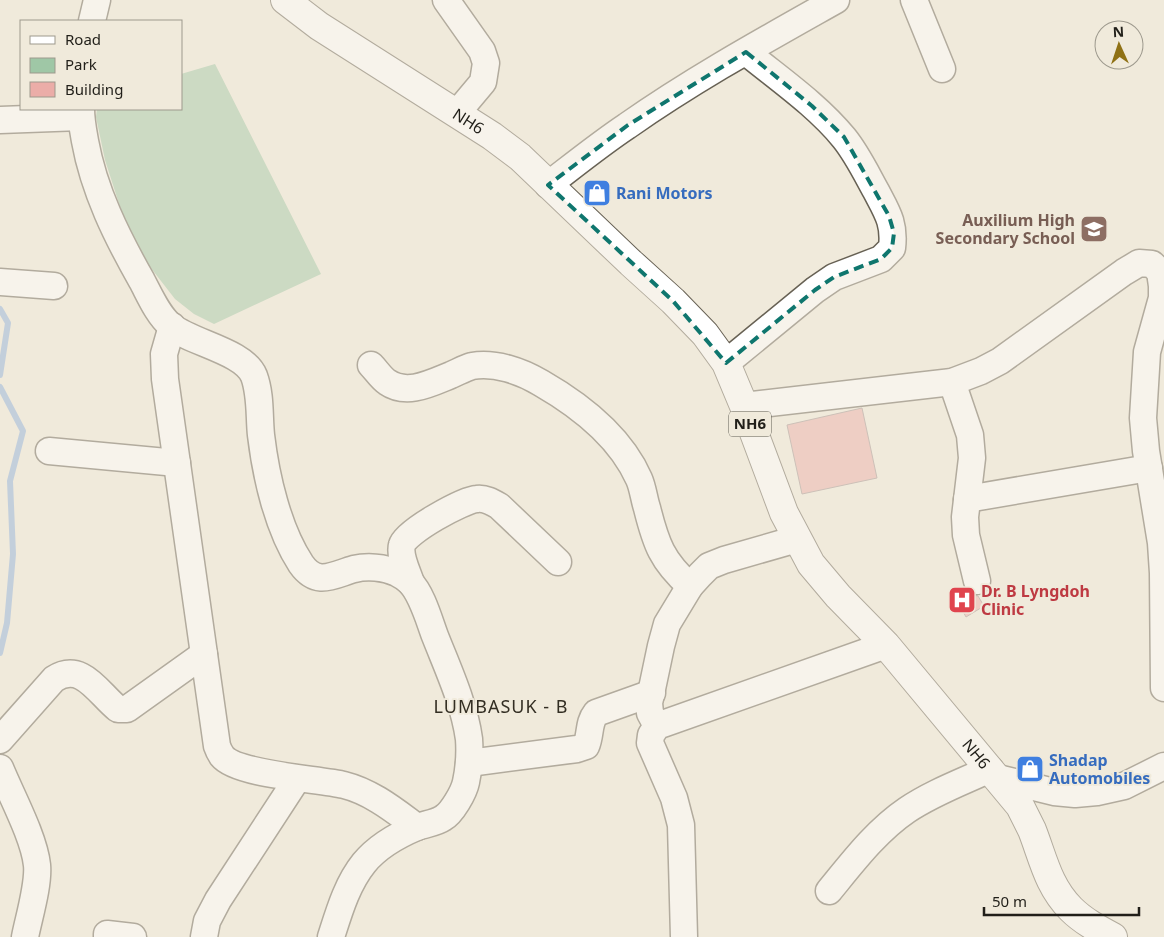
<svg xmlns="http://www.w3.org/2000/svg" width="1164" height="937" viewBox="0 0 1164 937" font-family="'Noto Sans',sans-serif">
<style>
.green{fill:#9fc7a6}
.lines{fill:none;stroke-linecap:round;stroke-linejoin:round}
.stream{stroke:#8db0db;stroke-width:6}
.building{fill:#ebada8;stroke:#a1908e}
.minor-casing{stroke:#676154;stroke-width:29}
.highway-casing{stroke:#676154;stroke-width:30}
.minor{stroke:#fff;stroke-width:26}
.highway{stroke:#fff;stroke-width:28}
.marked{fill:none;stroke:#0f766e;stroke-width:4;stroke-dasharray:10 6;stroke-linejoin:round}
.labels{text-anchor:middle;stroke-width:4;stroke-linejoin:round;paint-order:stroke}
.shield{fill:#f0eadb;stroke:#5f5c53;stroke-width:1}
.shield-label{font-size:15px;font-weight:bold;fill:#211f19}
.street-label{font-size:16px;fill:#211f19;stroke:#f0eadb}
.shop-label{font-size:16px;font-weight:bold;fill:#366cbe;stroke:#f0eadb;text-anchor:start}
.education-label{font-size:16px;font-weight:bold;fill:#785e54;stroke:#f0eadb;text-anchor:end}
.health-label{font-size:16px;font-weight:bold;fill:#be3a42;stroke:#f0eadb;text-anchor:start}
.neighbourhood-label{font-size:18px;letter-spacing:1px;fill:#332e23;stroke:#f0eadb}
</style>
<rect width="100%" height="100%" fill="#f0eadb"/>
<path class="green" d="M215,64L321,274L214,324L194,314L175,299L147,263L122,213L105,160L96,117L97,109H181V74Z"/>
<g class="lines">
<g class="stream">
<path d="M0,309L8,323L0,375"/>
<path d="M0,387L23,431L10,481L13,554L7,623L0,653"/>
</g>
</g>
<g class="building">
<path d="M862,408L877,478L802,494L787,425Z"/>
<path d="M968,592L972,595L978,596L984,606L966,617L956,599Z"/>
</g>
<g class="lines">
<defs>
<g id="minor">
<path d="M446,0L482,51L486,63L483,82L457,113"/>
<path d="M914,0L942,69"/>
<path d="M92,21L97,0"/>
<path d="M81,109C81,120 83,130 85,141C94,191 117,237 142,281C150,296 158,315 171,326C191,343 244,351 254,376C261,395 259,416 261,435C266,477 278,529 301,564C317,587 333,575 354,569C367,566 384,567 397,573C401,575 407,579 410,582C422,594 429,620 435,636C448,669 464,703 469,739C470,753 469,768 466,782C464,792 452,813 443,818C436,823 425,824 417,827C398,835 377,847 364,863C347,884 339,912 331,937"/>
<path d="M0,120L81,117"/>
<path d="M548,185C574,165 600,144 627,126C694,79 765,40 836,0"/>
<path d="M0,282L54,286"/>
<path d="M172,326L164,354L165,379L217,746C218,749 220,753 222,756C237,775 320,779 344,785C372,792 395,811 417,827"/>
<path d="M726,363L815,290L834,277L881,259L892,248C895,223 887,212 876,191C866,173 857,154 844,138C817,105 779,79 746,52"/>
<path d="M371,365C376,370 381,378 387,382C407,396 431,383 451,375C458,372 465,368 472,366C495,362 521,371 541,383C581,406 620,436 639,479C643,488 644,499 647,508C656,544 662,561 690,586"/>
<path d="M952,382L970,435L972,458L965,517L966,535L977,581"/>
<path d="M744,406L952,382L981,371L1000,361L1124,272L1139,263L1152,264L1160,272L1162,286V298L1147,352L1143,418L1146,451L1161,543L1163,573L1164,688"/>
<path d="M49,451L177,463"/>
<path d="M967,499L1149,468"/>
<path d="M411,583C408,573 399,556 402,545C405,532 463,500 477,499C485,498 492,502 499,506L558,562"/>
<path d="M657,726L650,713L649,703L661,646L667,624L690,586L700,575L709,566L724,560L797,539"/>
<path d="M0,740L54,679C82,661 98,693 118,709H127L204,654"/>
<path d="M469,763L577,749L586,746C591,735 588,723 596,713L652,693"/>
<path d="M0,768C11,795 34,837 37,865C39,884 29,917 25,937"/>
<path d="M998,778L1054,792L1075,794L1097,792L1124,786L1164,766"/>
<path d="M829,891C852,863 876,831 907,810C932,793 962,782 990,769"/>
<path d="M107,937V934L133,937"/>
<path d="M204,937L207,921L218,900L297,779"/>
<path d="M684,937L681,825L674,798L650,743L651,735L657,726L886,645"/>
</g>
<g id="highway">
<path id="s1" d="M285,0L319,26L492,136L520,157L631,263L673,301L705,334L726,363L744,406L784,513L811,564L838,596L886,645L1020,806C1024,814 1028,822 1032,830C1043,858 1048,886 1071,909C1083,921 1098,929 1113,937"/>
</g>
</defs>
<use href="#minor" class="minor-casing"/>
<use href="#highway" class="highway-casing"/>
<use href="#minor" class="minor"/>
<use href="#highway" class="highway"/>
</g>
<path d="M0 0H1164V937H0ZM746,52L812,106L844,137L889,216L894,233L892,248L881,259L834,277L815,290L726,363L673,301L548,185L628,125Z" fill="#f0eadb" fill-opacity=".55" fill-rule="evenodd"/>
<path class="marked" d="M746,52L812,106L844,137L889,216L894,233L892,248L881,259L834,277L815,290L726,363L673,301L548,185L628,125Z"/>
<defs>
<symbol id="shop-square" viewBox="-11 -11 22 22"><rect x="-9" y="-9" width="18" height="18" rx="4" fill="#3f7fe0" stroke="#f0eadb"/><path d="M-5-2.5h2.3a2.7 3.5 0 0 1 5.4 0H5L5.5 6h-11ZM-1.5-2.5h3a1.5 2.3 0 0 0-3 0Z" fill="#fff"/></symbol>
<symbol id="school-square" viewBox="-11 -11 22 22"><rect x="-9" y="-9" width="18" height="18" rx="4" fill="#8d6e63" stroke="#f0eadb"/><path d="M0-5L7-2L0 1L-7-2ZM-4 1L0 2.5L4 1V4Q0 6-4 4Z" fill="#fff"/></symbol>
<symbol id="hospital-square" viewBox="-11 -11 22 22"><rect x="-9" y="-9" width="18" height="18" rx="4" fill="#e0444e" stroke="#f0eadb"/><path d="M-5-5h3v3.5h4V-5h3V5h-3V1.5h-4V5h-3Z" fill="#fff"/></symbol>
</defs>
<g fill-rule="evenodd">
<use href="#shop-square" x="581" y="177" width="32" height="32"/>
<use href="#school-square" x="1078" y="213" width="32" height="32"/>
<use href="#hospital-square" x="946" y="584" width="32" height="32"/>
<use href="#shop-square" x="1014" y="753" width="32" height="32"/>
</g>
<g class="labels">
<rect class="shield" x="729" y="411.5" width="42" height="25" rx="4"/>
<g class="shield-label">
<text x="750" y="429">NH6</text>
</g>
<g class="street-label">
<text dy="6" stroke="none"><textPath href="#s1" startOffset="220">NH6</textPath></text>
<text dy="6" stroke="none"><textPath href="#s1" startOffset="1045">NH6</textPath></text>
</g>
<g class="shop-label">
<text x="616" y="199">Rani Motors</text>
<text x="1049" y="766">Shadap<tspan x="1049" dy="18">Automobiles</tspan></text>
</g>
<g class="education-label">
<text x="1075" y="226">Auxilium High<tspan x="1075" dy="18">Secondary School</tspan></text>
</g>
<g class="health-label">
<text x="981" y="597">Dr. B Lyngdoh<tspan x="981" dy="18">Clinic</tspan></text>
</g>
<g class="neighbourhood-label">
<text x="501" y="713">LUMBASUK - B</text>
</g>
</g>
<rect x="20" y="20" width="162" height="90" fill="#f0eadb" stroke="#9d998d"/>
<rect x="30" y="36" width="25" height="8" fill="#ffffff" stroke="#9d998d"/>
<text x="65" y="45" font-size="15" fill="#211f19">Road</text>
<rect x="30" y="58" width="25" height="15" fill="#9fc7a6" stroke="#9d998d"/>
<text x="65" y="70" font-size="15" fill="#211f19">Park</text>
<rect x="30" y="82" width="25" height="15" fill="#ebada8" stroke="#9d998d"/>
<text x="65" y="95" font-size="15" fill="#211f19">Building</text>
<g transform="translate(1119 45) rotate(357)"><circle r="24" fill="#f0eadb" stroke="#9d998d"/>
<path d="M0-4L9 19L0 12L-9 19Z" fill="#8f7115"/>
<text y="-8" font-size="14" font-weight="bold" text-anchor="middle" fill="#211f19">N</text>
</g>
<path d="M984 907v8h155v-8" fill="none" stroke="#211f19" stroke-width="2.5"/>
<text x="992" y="907" font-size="15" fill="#211f19" stroke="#f0eadb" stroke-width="4" paint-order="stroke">50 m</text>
</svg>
